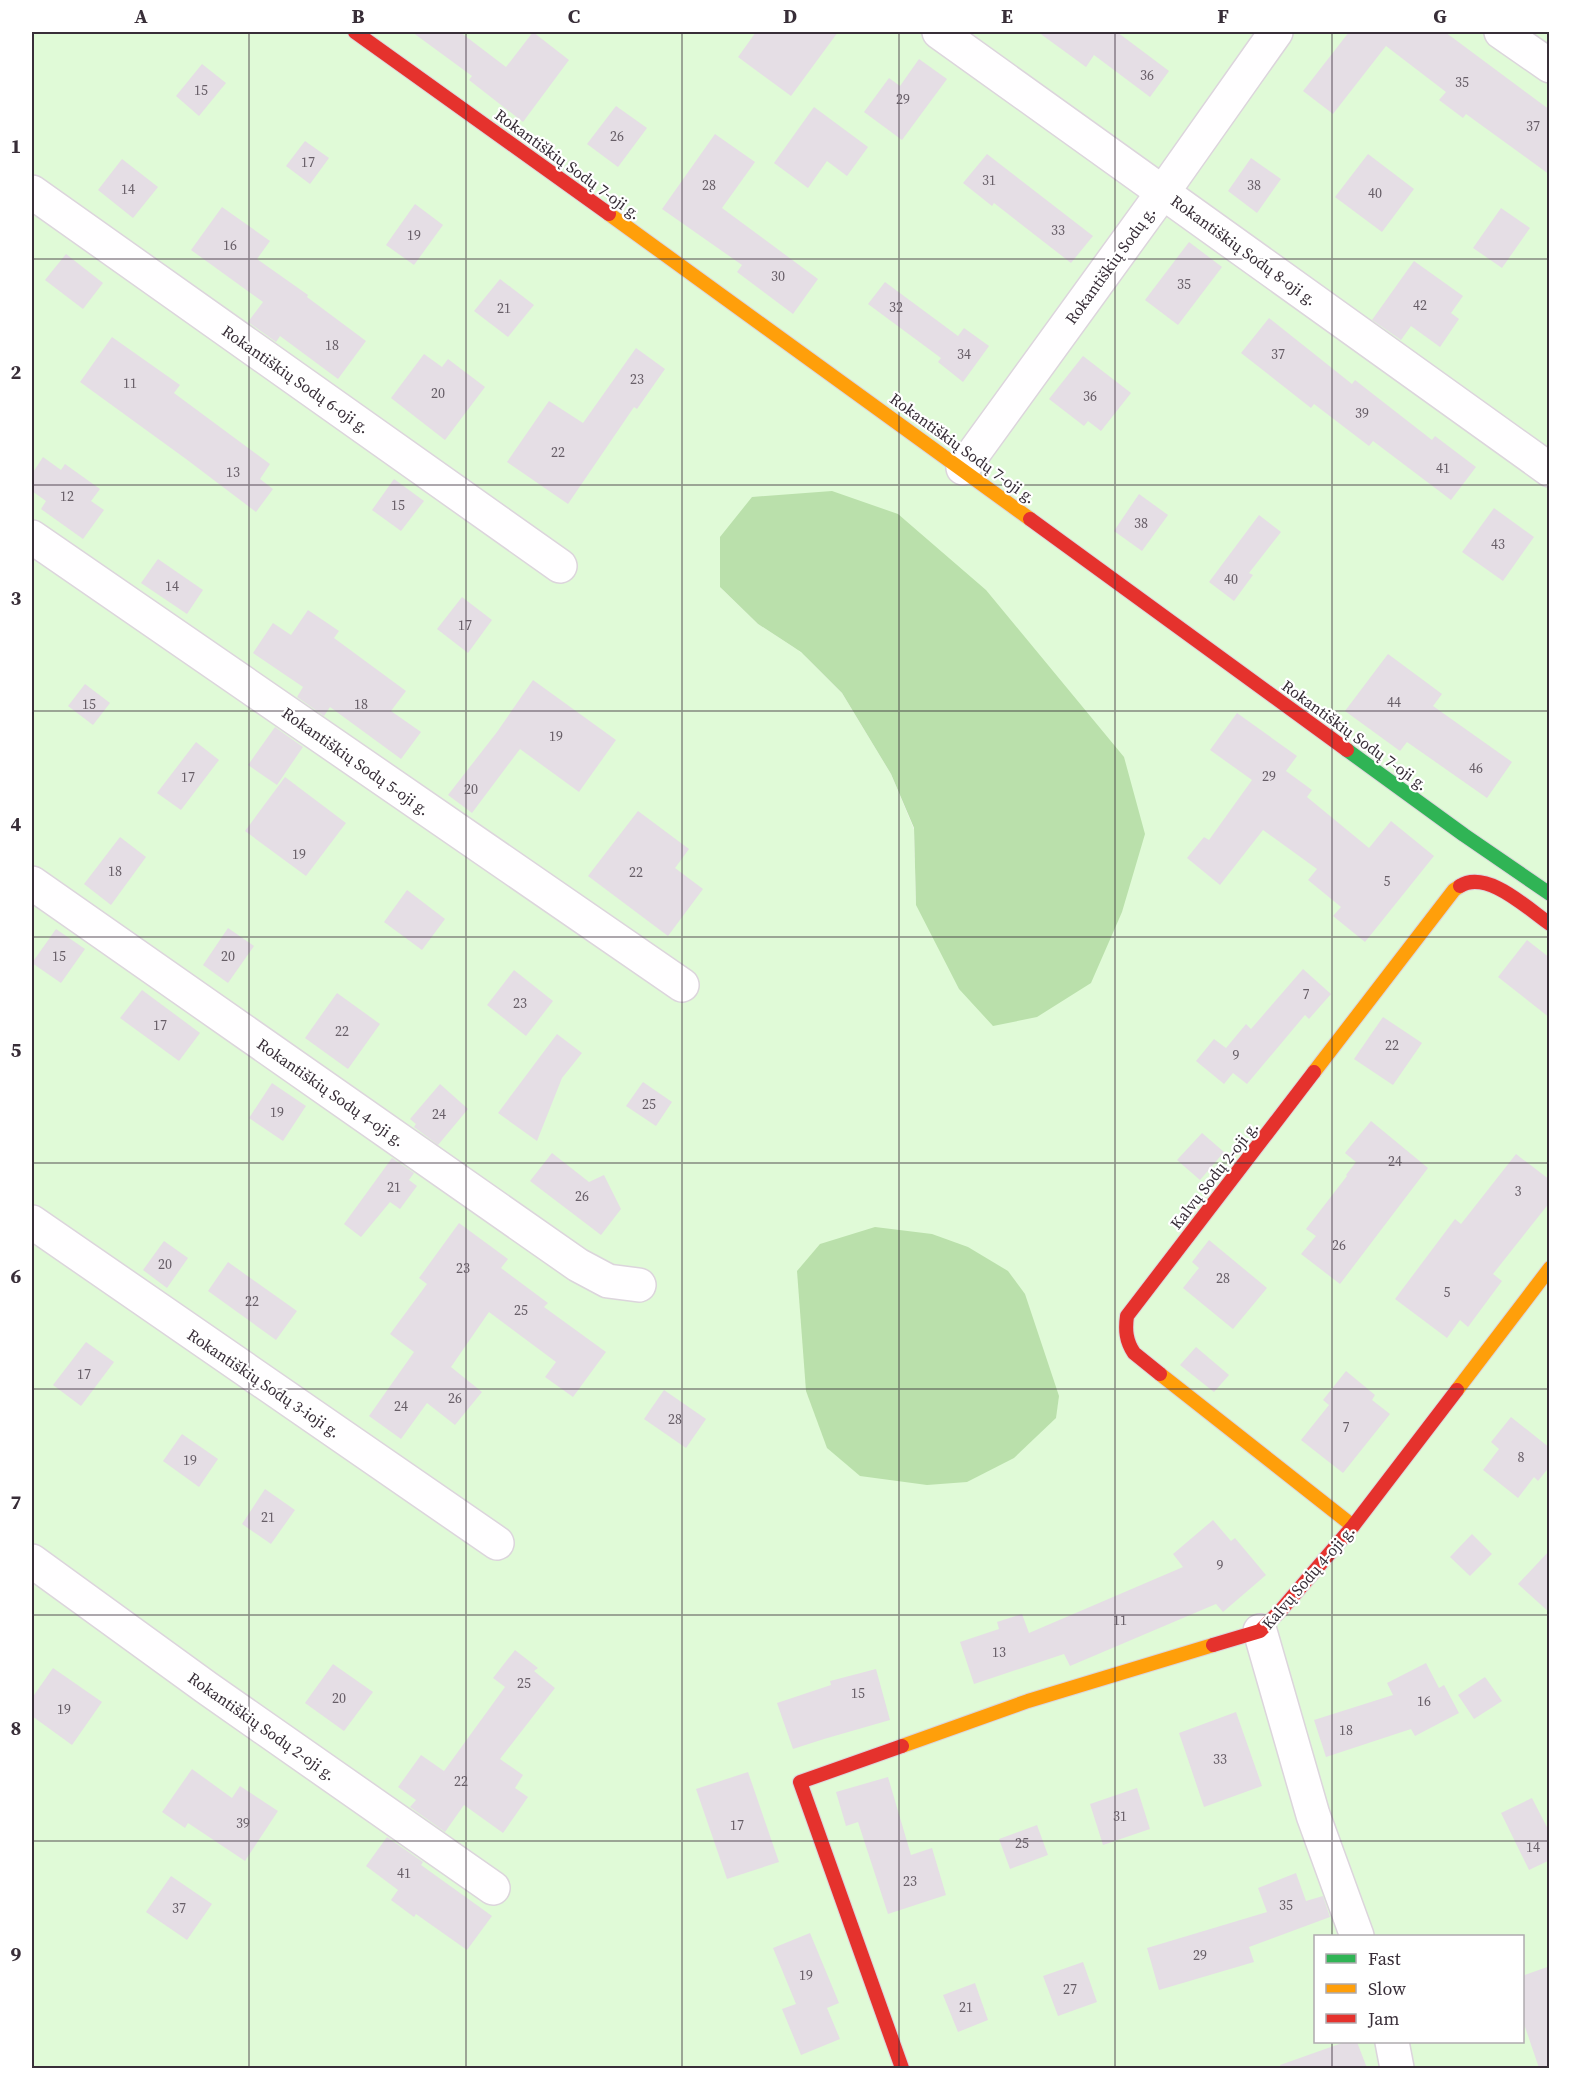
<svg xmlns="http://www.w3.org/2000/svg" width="1581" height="2100" viewBox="0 0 1581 2100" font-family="'Source Serif 4',serif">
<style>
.green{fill:#e0fad7;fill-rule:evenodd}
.water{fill:#bae0ab}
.building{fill:#e5dee5}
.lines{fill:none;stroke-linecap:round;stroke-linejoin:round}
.street-casing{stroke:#dcd5dc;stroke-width:36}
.fast-casing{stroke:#dcd5dc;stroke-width:16}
.slow-casing{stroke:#dcd5dc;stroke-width:16}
.jam-casing{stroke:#dcd5dc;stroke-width:16}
.street{stroke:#fffeff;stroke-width:33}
.fast{stroke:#30b455;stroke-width:14}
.slow{stroke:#ff9f0a;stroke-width:14}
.jam{stroke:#e5322d;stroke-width:14}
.grid{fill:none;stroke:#382e38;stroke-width:1.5;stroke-opacity:0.55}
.labels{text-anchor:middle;stroke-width:4.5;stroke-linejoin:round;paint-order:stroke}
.number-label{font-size:14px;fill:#675e67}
.street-label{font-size:16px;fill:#382e38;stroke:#fff}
.neatline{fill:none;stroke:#382e38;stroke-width:2}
.grid-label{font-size:20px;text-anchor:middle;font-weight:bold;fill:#382e38}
</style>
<rect width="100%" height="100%" fill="#fcf8fc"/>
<path class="green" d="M32,32H1549V2068H32ZM720,587L1122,912L916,905L914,829L891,774L842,693L801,652L758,624ZM1316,1936H1522V2042H1316Z"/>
<g class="water">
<path d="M832,491L898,514L986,590L1124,757L1145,834L1122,912L1091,983L1037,1017L993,1026L959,989L916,905L914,828L891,774L842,693L801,652L758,624L720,587V537L752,497Z"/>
<path d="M875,1227L932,1234L968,1247L1008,1271L1025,1294L1059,1396L1056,1418L1014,1458L967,1482L927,1485L860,1476L827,1448L806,1391L797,1271L820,1244Z"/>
</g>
<g class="building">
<path d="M412,32H460L506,67L533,32L569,60L523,122L469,80L472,76Z"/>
<path d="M756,32H838L791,96L738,57Z"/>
<path d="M1038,32H1117L1169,71L1150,97L1094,55L1086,67Z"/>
<path d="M1349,32H1445L1550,110V175L1466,114L1463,118L1439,100L1446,92L1386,46L1333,114L1303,91Z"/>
<path d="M919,59L947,79L902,140L864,112L889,78L900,86Z"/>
<path d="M202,64L226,83L199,116L176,96Z"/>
<path d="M616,106L647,128L618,167L587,144Z"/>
<path d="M814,107L868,147L847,176L827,161L808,188L774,163Z"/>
<path d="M715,134L755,162L722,208L818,279L793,314L737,272L742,265L662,209Z"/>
<path d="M305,141L329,158L310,184L286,166Z"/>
<path d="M987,154L1093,236L1071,263L994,203L992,206L963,183Z"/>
<path d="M1368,154L1414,189L1382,232L1335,197Z"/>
<path d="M1251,158L1281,179L1257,213L1228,191Z"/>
<path d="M122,159L158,187L133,218L98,190Z"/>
<path d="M415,204L443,225L414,265L386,245Z"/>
<path d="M222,207L270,241L257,259L308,295L307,297L366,341L338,379L280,336L276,342L248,322L263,302L191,250Z"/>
<path d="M1501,208L1530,228L1502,268L1473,248Z"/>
<path d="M1189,242L1222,267L1178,325L1145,300Z"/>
<path d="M66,254L103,283L83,309L45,280Z"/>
<path d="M1414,261L1463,296L1451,313L1459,319L1440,347L1411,326L1401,340L1372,320Z"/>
<path d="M500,279L534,305L508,337L474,311Z"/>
<path d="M885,282L958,336L964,328L989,346L963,382L938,362L941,358L868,304Z"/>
<path d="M1269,318L1352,384L1355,380L1432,440L1435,436L1476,467L1451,500L1373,441L1369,446L1314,404L1311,408L1241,353Z"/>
<path d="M112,337L180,385L174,393L270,464L260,479L273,489L256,512L186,459L80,382Z"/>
<path d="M636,348L665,369L637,409L634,407L568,504L507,462L549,401L583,423Z"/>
<path d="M424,354L442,367L448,359L485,387L445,440L391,398Z"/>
<path d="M1083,356L1131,393L1101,431L1088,421L1084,426L1049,399Z"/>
<path d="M43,457L61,470L65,464L100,489L91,501L104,510L83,539L41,509L46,501L32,491V474Z"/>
<path d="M394,479L424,501L401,531L372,510Z"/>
<path d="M1139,494L1168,515L1142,551L1114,531Z"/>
<path d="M1494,508L1534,537L1503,581L1462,552Z"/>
<path d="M1259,515L1281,532L1249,573L1253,575L1234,601L1209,582Z"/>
<path d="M158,559L203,590L187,614L141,583Z"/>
<path d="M462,597L492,620L468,653L437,629Z"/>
<path d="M308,610L339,631L334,638L406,691L391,711L421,732L401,759L330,707L324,716L297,697L303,687L253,653L273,623L291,635Z"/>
<path d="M1388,654L1442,694L1433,706L1512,762L1487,798L1407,742L1400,751L1345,711Z"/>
<path d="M533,680L616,740L579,792L520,749L472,813L448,795L497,732Z"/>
<path d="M85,684L110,703L93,725L68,706Z"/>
<path d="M1237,713L1297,756L1286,771L1312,790L1307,797L1369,848L1391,821L1434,856L1365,942L1333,916L1341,907L1308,880L1317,869L1263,830L1220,885L1187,858L1204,837L1209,840L1252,780L1210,750Z"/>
<path d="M275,727L303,747L277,785L248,765Z"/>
<path d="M196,742L219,760L181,810L157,793Z"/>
<path d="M285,777L346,823L306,876L245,831Z"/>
<path d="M638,811L689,849L675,868L703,889L668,936L588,876Z"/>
<path d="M120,837L146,857L111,905L84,884Z"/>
<path d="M407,890L445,919L422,950L384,922Z"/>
<path d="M228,928L254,946L228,983L203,965Z"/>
<path d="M56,929L85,949L61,983L32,963Z"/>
<path d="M1527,940L1550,958V1018L1498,977Z"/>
<path d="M1303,969L1331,994L1309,1019L1305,1015L1247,1084L1233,1073L1224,1084L1196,1061L1214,1039L1226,1048L1246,1024L1251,1029Z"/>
<path d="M514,970L553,1001L526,1036L487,1005Z"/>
<path d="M142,990L200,1033L179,1061L120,1018Z"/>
<path d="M337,993L380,1024L348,1069L305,1038Z"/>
<path d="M1383,1017L1422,1043L1393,1085L1354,1059Z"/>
<path d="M557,1034L582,1053L562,1078L537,1141L498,1113Z"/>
<path d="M643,1082L672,1102L656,1126L626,1106Z"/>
<path d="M272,1083L306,1106L283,1141L249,1118Z"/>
<path d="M440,1084L468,1109L438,1145L414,1127L416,1124L410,1119Z"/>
<path d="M1371,1121L1428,1168L1340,1284L1301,1254L1316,1236L1306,1229L1347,1176L1346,1175L1356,1162L1345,1153Z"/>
<path d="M1202,1133L1224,1152L1200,1180L1177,1160Z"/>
<path d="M552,1153L589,1182L604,1175L621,1209L601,1235L530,1181Z"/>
<path d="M1516,1154L1550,1180V1202L1493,1274L1502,1281L1468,1327L1460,1320L1447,1338L1395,1299L1455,1219L1461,1224Z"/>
<path d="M392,1158L414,1173L409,1180L417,1186L400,1209L390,1202L361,1237L344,1224Z"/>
<path d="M459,1223L508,1259L501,1268L548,1303L544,1307L606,1352L573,1397L545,1377L556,1362L489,1312L451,1367L482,1392L455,1425L427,1403L401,1439L369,1416L414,1352L390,1334L427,1284L419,1278Z"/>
<path d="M1209,1240L1267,1288L1233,1329L1183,1288L1199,1268L1192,1262Z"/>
<path d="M164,1241L188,1258L167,1288L143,1270Z"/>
<path d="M228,1262L297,1311L276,1340L208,1291Z"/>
<path d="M86,1342L114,1362L81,1406L53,1385Z"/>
<path d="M1196,1347L1229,1375L1214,1392L1180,1365Z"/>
<path d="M1346,1371L1375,1395L1372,1400L1390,1414L1343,1473L1301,1440L1329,1405L1323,1400Z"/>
<path d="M664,1390L706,1419L686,1448L644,1419Z"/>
<path d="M1511,1417L1550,1448V1466L1538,1481L1534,1477L1518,1498L1483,1470L1499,1449L1491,1442Z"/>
<path d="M182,1434L218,1459L199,1487L163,1461Z"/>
<path d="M265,1489L295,1510L271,1544L242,1524Z"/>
<path d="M1213,1520L1231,1541L1235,1538L1266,1575L1223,1612L1216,1604L1070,1666L1064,1654L974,1684L960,1642L999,1629L997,1622L1022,1614L1029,1633L1183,1567L1173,1554Z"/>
<path d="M1472,1534L1492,1554L1470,1576L1450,1557Z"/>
<path d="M1550,1550V1613L1518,1584Z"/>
<path d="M515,1650L538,1668L534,1671L555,1688L500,1759L523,1775L515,1788L528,1797L503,1833L464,1805L445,1832L410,1807L416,1800L398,1787L421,1755L444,1771L505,1687L493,1678Z"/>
<path d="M1426,1663L1439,1688L1444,1685L1459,1713L1415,1736L1411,1729L1326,1757L1314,1720L1393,1695L1387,1683Z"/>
<path d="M333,1664L373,1692L344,1731L305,1703Z"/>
<path d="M53,1668L102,1702L72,1745L32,1716V1698Z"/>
<path d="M876,1669L890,1720L824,1739L793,1749L777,1703L831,1685L830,1681Z"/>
<path d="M1485,1677L1502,1701L1474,1719L1458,1695Z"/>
<path d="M1236,1712L1262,1786L1204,1807L1179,1733Z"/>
<path d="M192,1769L232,1798L240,1786L278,1811L245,1861L188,1823L185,1828L162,1812Z"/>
<path d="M748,1772L779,1862L727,1879L696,1789Z"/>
<path d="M888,1777L911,1855L932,1848L946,1895L888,1914L858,1822L846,1826L836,1792Z"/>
<path d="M1137,1788L1150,1829L1103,1845L1090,1804Z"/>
<path d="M1532,1798L1550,1833V1860L1529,1870L1501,1813Z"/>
<path d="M1037,1825L1048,1855L1010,1869L999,1839Z"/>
<path d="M387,1837L423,1862L421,1865L492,1916L467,1950L416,1914L414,1917L391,1900L398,1890L366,1866Z"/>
<path d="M1296,1873L1306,1901L1323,1896L1330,1917L1249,1947L1254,1962L1159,1990L1147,1948L1267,1912L1258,1888Z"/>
<path d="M171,1876L212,1904L187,1940L146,1912Z"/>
<path d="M810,1933L839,2003L827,2008L840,2039L801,2055L782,2009L796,2004L773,1948Z"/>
<path d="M1083,1962L1097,2002L1058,2016L1043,1976Z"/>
<path d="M1550,1966V2068H1539L1523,2021L1522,1976Z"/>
<path d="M975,1983L988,2020L958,2032L943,1995Z"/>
<path d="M1345,2042H1357L1367,2068H1281L1280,2065Z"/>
</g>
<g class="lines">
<defs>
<g id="street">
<path d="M939,32L1550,470"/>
<path d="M1501,32L1550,66"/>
<path d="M32,192L560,566"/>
<path d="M963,468L1163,192L1276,32"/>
<path d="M32,537L682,985"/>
<path d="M32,883L578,1265L608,1281L639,1285"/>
<path d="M32,1222L497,1543"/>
<path d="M32,1561L207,1688L493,1888"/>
<path d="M1260,1631L1313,1815L1357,1936"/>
<path d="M1392,2042L1397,2068"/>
</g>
<path id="fast" d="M1347,750L1464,835L1550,894"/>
<g id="slow">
<path d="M609,214L1030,519"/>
<path d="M1314,1072L1454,890L1460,886"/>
<path d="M1160,1374L1353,1526"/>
<path d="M1457,1390L1550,1268"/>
<path d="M902,1746L1028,1701L1213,1645"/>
</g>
<g id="jam">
<path d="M355,32L609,214"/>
<path d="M1030,519L1347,750"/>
<path d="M1460,886C1487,869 1528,909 1550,924"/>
<path d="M1160,1374L1134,1353C1126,1341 1125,1330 1127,1316L1314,1072"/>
<path d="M1213,1645L1260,1631L1281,1610L1353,1526L1457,1390"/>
<path d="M902,1746L800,1782L902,2068"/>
</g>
</defs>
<use href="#street" class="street-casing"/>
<use href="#fast" class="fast-casing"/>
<use href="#slow" class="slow-casing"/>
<use href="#jam" class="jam-casing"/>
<use href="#street" class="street"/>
<use href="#fast" class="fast"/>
<use href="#slow" class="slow"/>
<use href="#jam" class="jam"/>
</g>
<path class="grid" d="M249,32V2068M466,32V2068M682,32V2068M899,32V2068M1115,32V2068M1332,32V1936M32,259H1550M32,485H1550M32,711H1550M32,937H1550M32,1163H1550M32,1389H1550M32,1615H1550M32,1841H1550M1332,2042V2068"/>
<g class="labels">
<g class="number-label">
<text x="1147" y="80">36</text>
<text x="1462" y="87">35</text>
<text x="201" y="95">15</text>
<text x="903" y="104">29</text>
<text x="1533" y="131">37</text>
<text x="617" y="141">26</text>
<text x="308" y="167">17</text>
<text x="989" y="185">31</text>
<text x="709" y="190">28</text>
<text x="1254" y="190">38</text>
<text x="128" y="194">14</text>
<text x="1375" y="198">40</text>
<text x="1058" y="235">33</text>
<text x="414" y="240">19</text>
<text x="230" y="250">16</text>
<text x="778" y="281">30</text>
<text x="1184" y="289">35</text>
<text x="1420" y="310">42</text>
<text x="896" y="312">32</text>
<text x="504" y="313">21</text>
<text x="332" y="350">18</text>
<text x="964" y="359">34</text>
<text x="1278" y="359">37</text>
<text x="637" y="384">23</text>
<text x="130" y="388">11</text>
<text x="438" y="398">20</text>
<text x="1090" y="401">36</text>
<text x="1362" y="418">39</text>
<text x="558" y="457">22</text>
<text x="1443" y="473">41</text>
<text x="233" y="477">13</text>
<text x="67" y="501">12</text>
<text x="398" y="510">15</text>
<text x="1141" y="528">38</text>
<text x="1498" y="549">43</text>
<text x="1231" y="584">40</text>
<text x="172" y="591">14</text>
<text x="465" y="630">17</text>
<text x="1394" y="707">44</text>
<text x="89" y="709">15</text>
<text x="361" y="709">18</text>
<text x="556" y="741">19</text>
<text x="1476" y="773">46</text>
<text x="1269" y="781">29</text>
<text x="188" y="782">17</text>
<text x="471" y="794">20</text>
<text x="299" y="859">19</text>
<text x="115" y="876">18</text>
<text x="636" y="877">22</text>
<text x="1387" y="886">5</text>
<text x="59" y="961">15</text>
<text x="228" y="961">20</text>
<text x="1306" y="999">7</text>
<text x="520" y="1008">23</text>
<text x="160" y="1030">17</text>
<text x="342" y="1036">22</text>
<text x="1392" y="1050">22</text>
<text x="1236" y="1060">9</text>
<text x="649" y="1109">25</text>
<text x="277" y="1117">19</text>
<text x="439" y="1119">24</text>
<text x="1395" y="1166">24</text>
<text x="394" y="1192">21</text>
<text x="1518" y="1196">3</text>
<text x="582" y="1201">26</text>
<text x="1339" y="1250">26</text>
<text x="165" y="1269">20</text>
<text x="463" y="1273">23</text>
<text x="1223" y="1283">28</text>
<text x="1447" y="1297">5</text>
<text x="252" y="1306">22</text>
<text x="521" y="1315">25</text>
<text x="84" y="1379">17</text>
<text x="455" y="1403">26</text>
<text x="401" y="1411">24</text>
<text x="675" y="1424">28</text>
<text x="1346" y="1432">7</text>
<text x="1521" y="1462">8</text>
<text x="190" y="1465">19</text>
<text x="268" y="1522">21</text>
<text x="1220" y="1570">9</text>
<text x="1120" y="1625">11</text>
<text x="999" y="1657">13</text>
<text x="524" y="1688">25</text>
<text x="858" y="1698">15</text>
<text x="339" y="1703">20</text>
<text x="1424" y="1706">16</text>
<text x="64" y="1714">19</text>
<text x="1346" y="1735">18</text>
<text x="1220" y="1764">33</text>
<text x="461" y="1786">22</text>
<text x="1120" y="1821">31</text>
<text x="243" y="1828">39</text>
<text x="737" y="1830">17</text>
<text x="1022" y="1848">25</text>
<text x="1533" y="1852">14</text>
<text x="404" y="1878">41</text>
<text x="910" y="1886">23</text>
<text x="1286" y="1910">35</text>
<text x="179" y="1913">37</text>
<text x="1200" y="1960">29</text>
<text x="806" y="1980">19</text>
<text x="1070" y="1994">27</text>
<text x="966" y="2012">21</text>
</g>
<g class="street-label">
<text transform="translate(568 164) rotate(36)" y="6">Rokantiškių Sodų 7-oji g.</text>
<text transform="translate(1244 250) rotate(36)" y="6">Rokantiškių Sodų 8-oji g.</text>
<text transform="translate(1110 265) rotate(-54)" y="6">Rokantiškių Sodų g.</text>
<text transform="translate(296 379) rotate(35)" y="6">Rokantiškių Sodų 6-oji g.</text>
<text transform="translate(963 448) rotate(36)" y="6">Rokantiškių Sodų 7-oji g.</text>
<text transform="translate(1355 735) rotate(36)" y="6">Rokantiškių Sodų 7-oji g.</text>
<text transform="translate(356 761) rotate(35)" y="6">Rokantiškių Sodų 5-oji g.</text>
<text transform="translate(331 1092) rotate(35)" y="6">Rokantiškių Sodų 4-oji g.</text>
<text transform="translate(1214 1175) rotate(-52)" y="6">Kalvų Sodų 2-oji g.</text>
<text transform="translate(264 1383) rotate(34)" y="6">Rokantiškių Sodų 3-ioji g.</text>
<text transform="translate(1308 1577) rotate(-49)" y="6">Kalvų Sodų 4-oji g.</text>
<text transform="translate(262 1726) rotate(35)" y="6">Rokantiškių Sodų 2-oji g.</text>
</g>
</g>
<rect width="1581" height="2100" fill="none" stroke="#ffffff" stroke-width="66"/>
<rect x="1314" y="1935" width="210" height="108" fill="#ffffff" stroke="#afabaf" stroke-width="1.5"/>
<rect x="1326" y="1954" width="30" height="9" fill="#30b455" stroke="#afabaf" stroke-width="1.5"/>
<text x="1368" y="1965" font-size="18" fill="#382e38">Fast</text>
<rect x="1326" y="1984" width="30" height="9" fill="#ff9f0a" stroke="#afabaf" stroke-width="1.5"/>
<text x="1368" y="1995" font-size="18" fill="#382e38">Slow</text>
<rect x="1326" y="2014" width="30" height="9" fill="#e5322d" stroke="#afabaf" stroke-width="1.5"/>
<text x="1368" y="2025" font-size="18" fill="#382e38">Jam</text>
<rect x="33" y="33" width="1515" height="2034" class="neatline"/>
<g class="grid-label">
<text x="141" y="23">A</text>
<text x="358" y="23">B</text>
<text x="574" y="23">C</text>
<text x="790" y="23">D</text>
<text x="1007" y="23">E</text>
<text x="1223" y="23">F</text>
<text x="1440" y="23">G</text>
<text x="16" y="153">1</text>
<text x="16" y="379">2</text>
<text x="16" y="605">3</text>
<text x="16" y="831">4</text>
<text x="16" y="1057">5</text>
<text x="16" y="1283">6</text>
<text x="16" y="1509">7</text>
<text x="16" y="1735">8</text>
<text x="16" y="1961">9</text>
</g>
</svg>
